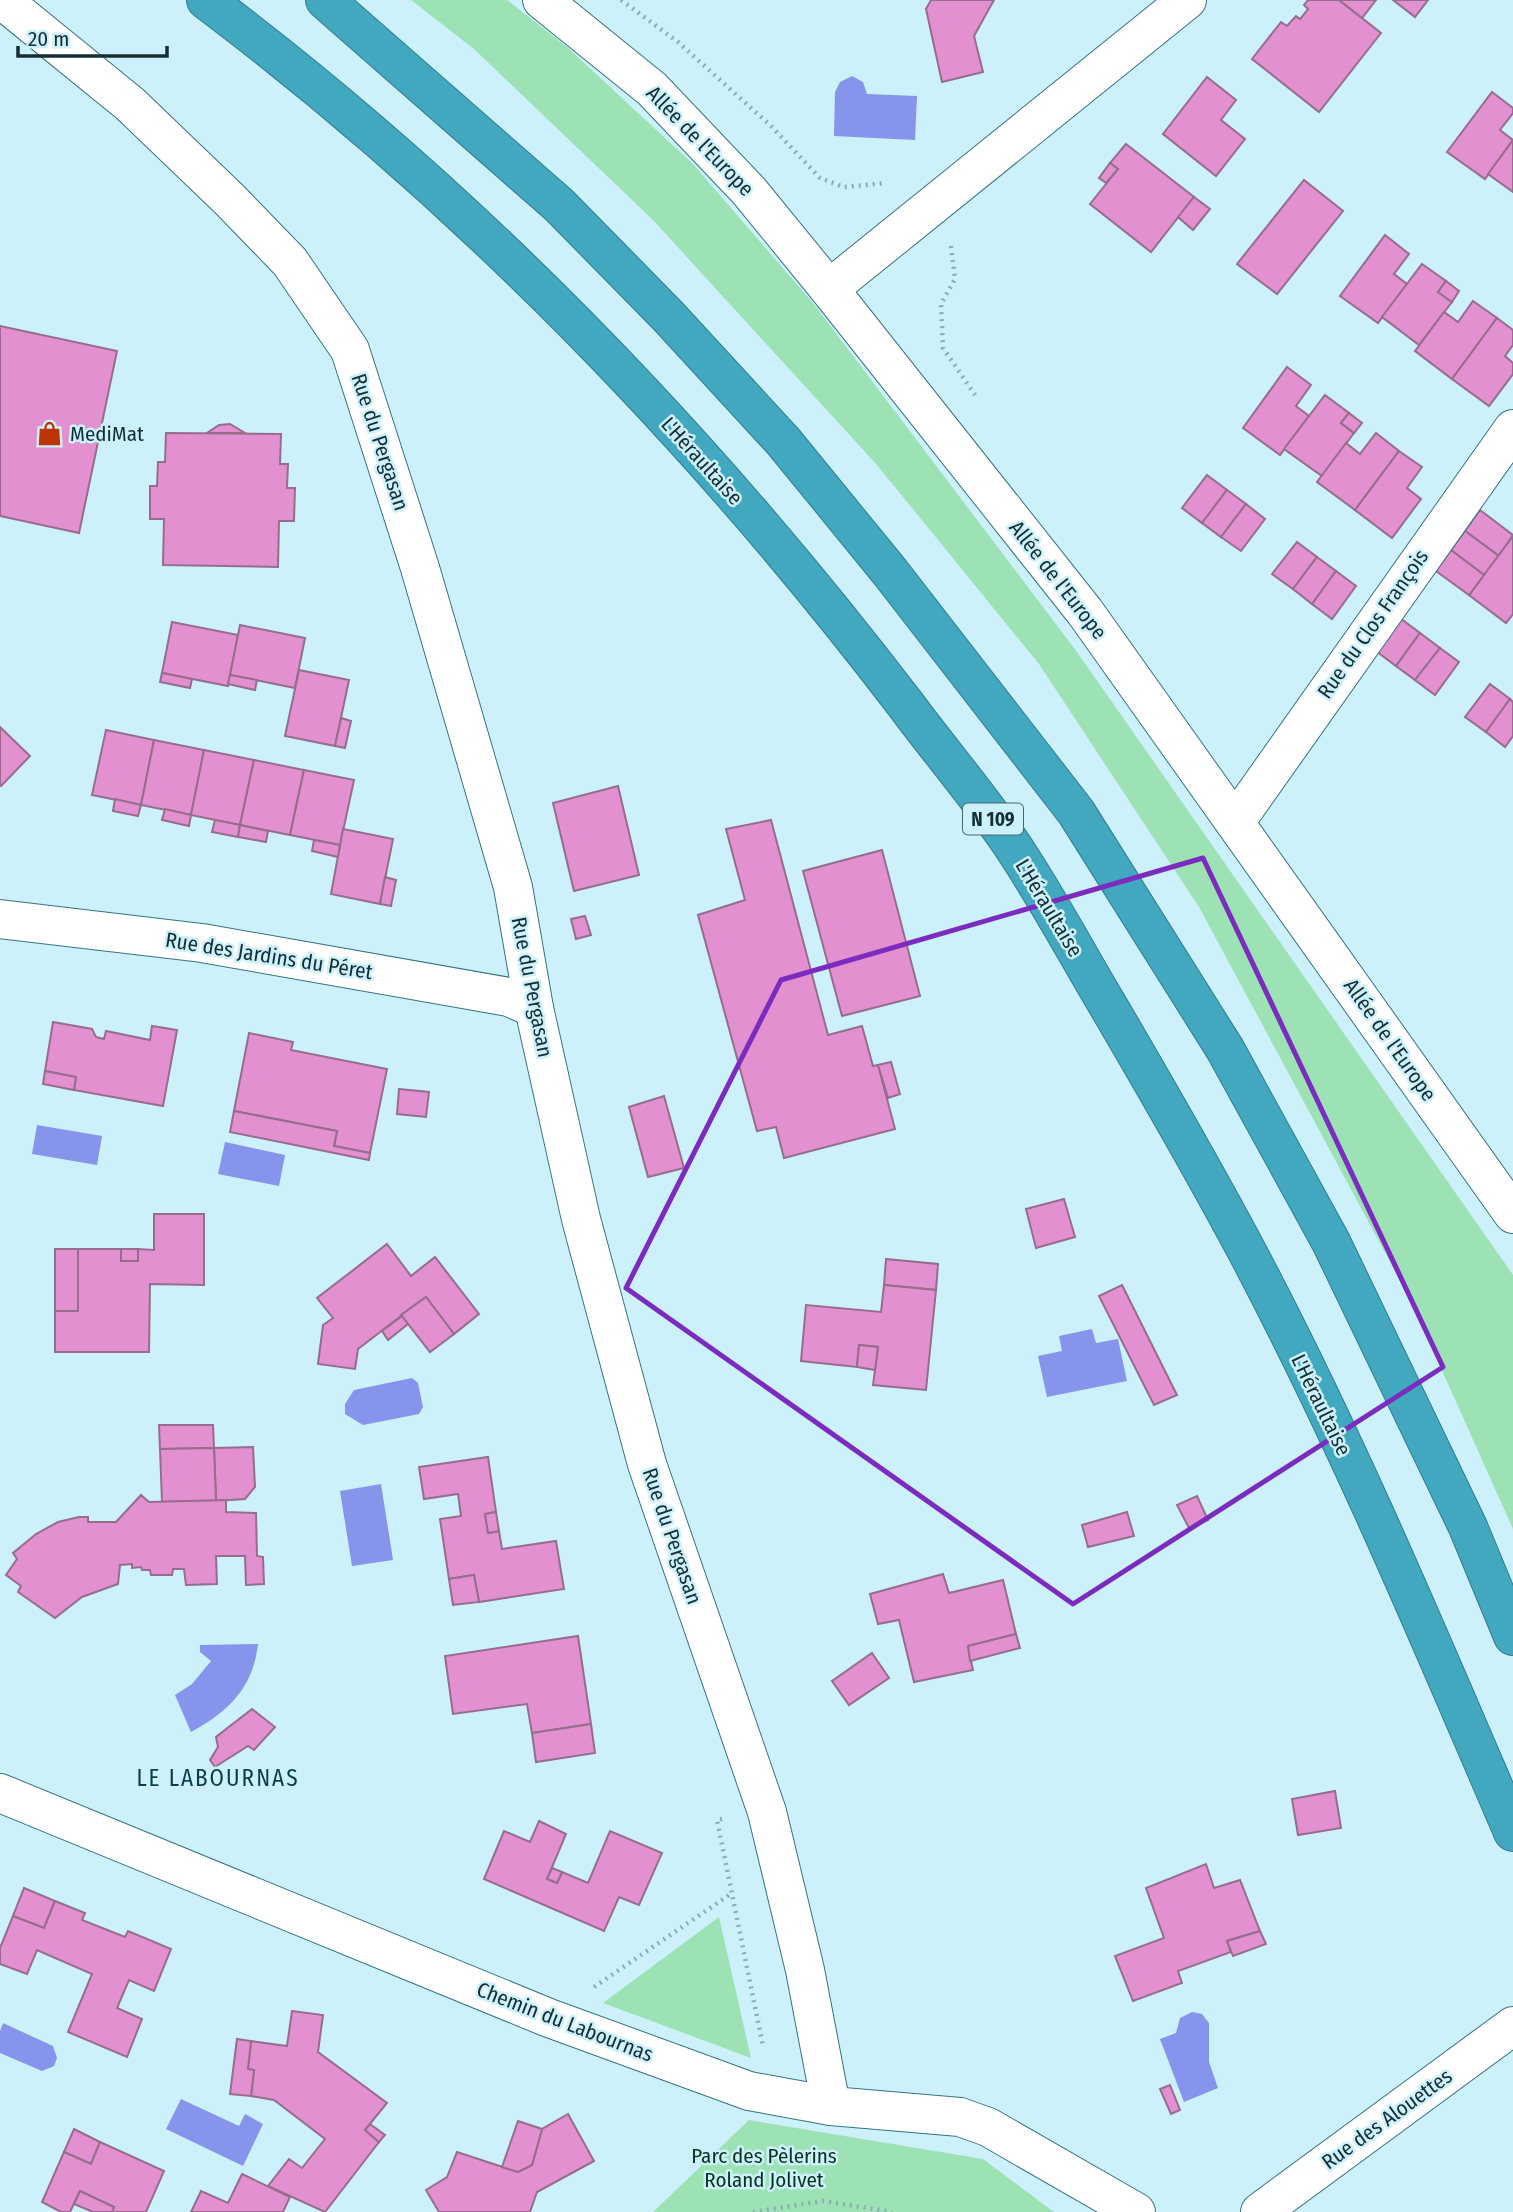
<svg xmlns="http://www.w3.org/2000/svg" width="1513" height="2212" viewBox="0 0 1513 2212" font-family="'Fira Sans Condensed',sans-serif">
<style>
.green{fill:#9de2b5}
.water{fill:#8694eb}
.building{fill:#e390d0;stroke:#966d8c;stroke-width:2}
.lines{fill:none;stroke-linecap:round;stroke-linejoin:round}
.minor-casing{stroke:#367482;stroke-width:40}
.highway-casing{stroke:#317d8f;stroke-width:40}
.path{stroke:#8bacb4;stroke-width:4.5;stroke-dasharray:2 5;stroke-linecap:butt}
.minor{stroke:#fff;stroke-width:38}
.highway{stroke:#41a8c0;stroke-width:38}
.marked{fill:none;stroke:#7b2cbf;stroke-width:5;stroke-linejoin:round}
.labels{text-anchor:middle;stroke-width:5;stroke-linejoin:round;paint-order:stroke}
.shield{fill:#ccf1fb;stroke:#4b6870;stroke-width:2}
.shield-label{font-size:19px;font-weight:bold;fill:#142e34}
.street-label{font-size:21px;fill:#142e34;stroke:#ccf1fb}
.poi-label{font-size:21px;fill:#142e34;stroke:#ccf1fb;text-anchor:start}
.park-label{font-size:21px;fill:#06331c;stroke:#ccf1fb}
.neighbourhood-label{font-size:23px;letter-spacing:2px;fill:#0b3e48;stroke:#ccf1fb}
</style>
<rect width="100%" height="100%" fill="#ccf1fb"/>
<g class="green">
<path d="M411,0H507L567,47L693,164L813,303L1077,652L1513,1275V1529L1410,1299L1199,907L1039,664L877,465L653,220L474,49Z"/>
<path d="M719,1917L751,2058L603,2003Z"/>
<path d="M749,2120L983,2159L1054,2212H653Z"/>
</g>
<g class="water">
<path d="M852,76L863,82L867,94L917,96L915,140L834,136L835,92L840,82Z"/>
<path d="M37,1125L102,1136L97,1165L32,1154Z"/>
<path d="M225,1142L285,1155L279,1186L218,1174Z"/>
<path d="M1092,1329L1096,1343L1118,1339L1127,1381L1047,1397L1038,1356L1062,1351L1059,1336Z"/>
<path d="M412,1378L418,1383L423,1407L419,1414L363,1425L345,1414V1404L354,1390Z"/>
<path d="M381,1484L393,1560L352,1566L340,1491Z"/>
<path d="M258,1644C253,1688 228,1712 191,1732L175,1695L192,1684L211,1661L200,1652V1645Z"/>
<path d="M1192,2012L1202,2014L1209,2023V2062L1218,2088L1184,2102L1160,2039L1176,2033L1180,2018Z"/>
<path d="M3,2023L53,2046L57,2058L54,2066L42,2071L0,2053V2031Z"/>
<path d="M181,2099L239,2126L245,2114L263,2124L243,2166L166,2129Z"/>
</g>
<g class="building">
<path d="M931,0H994L974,36L983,72L942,82L926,9Z"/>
<path d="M1308,0H1339L1381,33L1319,112L1252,59L1281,22L1287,26L1296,16L1300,19L1308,9L1304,5Z"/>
<path d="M1339,0H1376L1362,18Z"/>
<path d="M1393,0H1428L1415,17Z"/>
<path d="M1207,77L1236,100L1221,120L1245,139L1216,176L1163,134Z"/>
<path d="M1492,92L1513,108V113L1500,130L1513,140L1485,179L1447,152Z"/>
<path d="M1513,140V192L1488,174Z"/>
<path d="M1126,144L1194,197L1151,252L1090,204L1118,169L1110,163Z"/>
<path d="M1110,163L1118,169L1106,183L1099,178Z"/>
<path d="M1304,180L1343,211L1277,294L1237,264Z"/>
<path d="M1194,197L1210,209L1193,230L1178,217Z"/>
<path d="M1385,235L1409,254L1394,274L1407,284L1378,323L1340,296Z"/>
<path d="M1422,264L1446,281L1438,292L1452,302L1419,345L1382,317Z"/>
<path d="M1446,281L1459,291L1452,302L1438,292Z"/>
<path d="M1473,301L1497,318L1452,379L1415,351L1444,312L1458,322Z"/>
<path d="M1497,318L1513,330V345L1505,356L1513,363V374L1489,406L1452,379Z"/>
<path d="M0,326L117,351L79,533L0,516Z"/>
<path d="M1287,367L1311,385L1296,406L1309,416L1280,455L1243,428Z"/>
<path d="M1325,395L1349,413L1341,423L1354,433L1322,476L1284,449Z"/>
<path d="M1349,413L1362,423L1354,433L1341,423Z"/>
<path d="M219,425L230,424L245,433H207Z"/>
<path d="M166,433L281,434L280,464H288L287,488H295L294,521H279L278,567L163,565L164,519H150V486H157L158,462H165Z"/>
<path d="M1376,433L1399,451L1355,510L1317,482L1346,443L1360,454Z"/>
<path d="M1399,451L1422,467L1407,488L1421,499L1392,538L1355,510Z"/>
<path d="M1207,475L1227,490L1202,523L1182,508Z"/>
<path d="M1227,490L1246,504L1221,537L1202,523Z"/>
<path d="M1246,504L1265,519L1241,551L1221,537Z"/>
<path d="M1480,510L1513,535L1499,556L1465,531Z"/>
<path d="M1465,531L1499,556L1484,575L1451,550Z"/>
<path d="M1513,536V614L1506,623L1469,595Z"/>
<path d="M1297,542L1317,557L1293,589L1272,574Z"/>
<path d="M1451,550L1484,575L1469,595L1436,571Z"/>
<path d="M1317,557L1336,571L1312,604L1293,589Z"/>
<path d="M1336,571L1356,586L1332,619L1312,604Z"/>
<path d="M1400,618L1420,633L1396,666L1376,651Z"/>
<path d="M172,622L238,635L228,686L162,673Z"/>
<path d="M240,625L305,638L295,688L230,675Z"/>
<path d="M1420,633L1440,648L1415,680L1396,666Z"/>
<path d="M1440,648L1459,662L1435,695L1415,680Z"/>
<path d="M299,670L349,680L335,746L285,736Z"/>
<path d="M162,673L192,679L190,688L160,682Z"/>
<path d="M230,675L257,680L255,690L228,684Z"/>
<path d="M1490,684L1510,699L1486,732L1465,717Z"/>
<path d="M1510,699L1513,702V736L1505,747L1486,732Z"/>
<path d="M341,718L351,721L345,748L335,746Z"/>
<path d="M0,727L30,756L1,786L0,785Z"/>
<path d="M106,730L154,740L141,805L92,795Z"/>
<path d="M154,740L204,750L191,815L141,805Z"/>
<path d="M204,750L254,760L240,825L191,815Z"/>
<path d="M254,760L304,770L290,835L240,825Z"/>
<path d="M304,770L354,780L340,845L290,835Z"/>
<path d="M618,786L639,875L574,891L553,803Z"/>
<path d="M115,799L141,805L138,816L113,811Z"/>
<path d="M165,809L191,815L189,826L162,820Z"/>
<path d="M215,820L240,825L238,837L212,832Z"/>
<path d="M771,820L828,1035L862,1026L873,1066L878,1065L895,1129L784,1158L776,1127L757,1131L698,915L745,900L726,829Z"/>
<path d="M240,825L268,831L266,842L238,837Z"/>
<path d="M343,829L393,839L380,904L331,894Z"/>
<path d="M314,840L340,845L338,857L312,851Z"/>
<path d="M882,850L920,996L842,1016L803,871Z"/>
<path d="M385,877L396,880L391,906L380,904Z"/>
<path d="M585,916L591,935L576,939L571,919Z"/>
<path d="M53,1022L92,1029L96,1037L104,1039L106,1031L150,1040L152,1026L177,1030L163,1106L74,1090L76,1077L45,1071Z"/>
<path d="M249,1033L293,1042L291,1050L387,1069L370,1153L334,1146L337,1131L234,1111Z"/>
<path d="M891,1062L900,1094L888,1098L878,1065Z"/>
<path d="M45,1071L76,1077L74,1090L43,1084Z"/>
<path d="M399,1089L429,1092L426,1117L397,1114Z"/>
<path d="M664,1096L684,1168L648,1177L629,1107Z"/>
<path d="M234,1111L337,1131L334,1146L370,1153L369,1160L230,1132Z"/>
<path d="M1064,1199L1075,1237L1036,1248L1026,1209Z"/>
<path d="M154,1214H204V1285L150,1284L149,1352H55V1311H78V1249H121V1261H138V1249L154,1250Z"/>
<path d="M387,1244L411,1276L435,1257L479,1314L454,1334L426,1297L358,1349L355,1369L318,1364L323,1325L333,1318L317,1298Z"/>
<rect x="55" y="1249" width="23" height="62"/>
<rect x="121" y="1249" width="17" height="12"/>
<path d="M886,1259L938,1264L936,1290L884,1285Z"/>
<path d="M884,1285L936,1290L926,1390L873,1385L878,1347L859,1345L857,1367L801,1361L806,1305L881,1312Z"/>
<path d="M1122,1285L1177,1395L1154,1405L1099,1296Z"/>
<path d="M426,1297L454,1334L430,1352L401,1315Z"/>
<path d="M402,1316L408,1324L388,1340L382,1331Z"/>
<path d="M859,1345L878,1347L875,1370L857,1367Z"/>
<path d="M159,1425H213L214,1448L160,1449Z"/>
<path d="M253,1447L255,1487L245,1499L216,1501L214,1448Z"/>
<path d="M214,1448L216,1501L162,1502L160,1449Z"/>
<path d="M488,1457L496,1512L485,1514L488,1533L499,1531L502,1549L556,1541L564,1589L479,1602L474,1575L449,1579L440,1519L461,1516L458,1494L424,1499L419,1467Z"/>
<path d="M141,1495L149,1502L226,1500V1512L256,1513L257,1556L263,1557L264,1584L246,1585L245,1556H216L217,1584L186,1585L184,1569H173L172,1575H151L150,1570H142L141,1567L132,1568V1564L120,1565L118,1584L82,1597L55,1618L18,1592L21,1586L6,1575L17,1559L13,1553L36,1534L58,1522L79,1517H88V1522H116Z"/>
<path d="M1197,1496L1208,1520L1189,1528L1177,1505Z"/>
<path d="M496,1512L499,1531L488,1533L485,1514Z"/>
<path d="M1127,1512L1134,1536L1088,1547L1082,1525Z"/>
<path d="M943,1574L949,1593L1003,1580L1016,1634L968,1646L973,1670L914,1682L899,1620L878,1624L870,1594Z"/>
<path d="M474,1575L479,1602L453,1605L449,1579Z"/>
<path d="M1016,1634L1020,1648L970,1661L968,1646Z"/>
<path d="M578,1636L591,1724L532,1733L527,1704L453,1714L445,1656Z"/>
<path d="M872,1653L889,1678L849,1705L832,1681Z"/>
<path d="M252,1709L275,1727L254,1750L248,1746L215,1767L210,1760L218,1747L216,1737Z"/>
<path d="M591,1724L595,1753L536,1762L532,1733Z"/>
<path d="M1335,1791L1341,1828L1298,1835L1292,1799Z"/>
<path d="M539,1821L566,1834L547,1879L557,1883L562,1872L588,1883L610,1831L662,1853L639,1905L619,1897L604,1931L484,1879L504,1831L530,1842Z"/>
<path d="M1206,1864L1214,1888L1240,1880L1260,1931L1227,1941L1231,1952L1178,1971L1182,1983L1133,2001L1115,1956L1164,1938L1146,1888Z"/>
<path d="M552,1868L562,1872L557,1883L547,1879Z"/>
<path d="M24,1888L55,1901L44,1928L13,1916Z"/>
<path d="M55,1901L85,1913L82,1920L125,1937L128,1931L171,1949L154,1991L129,1980L117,2008L142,2019L127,2057L68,2032L92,1974L37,1950L27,1974L0,1964V1948L13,1916L44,1928Z"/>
<path d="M1260,1931L1266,1944L1233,1956L1227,1941Z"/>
<path d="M292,2011L323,2015L318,2052L387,2103L365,2130L379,2142L325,2212L268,2186L289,2159L302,2168L325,2139L274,2100L251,2096L254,2070L248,2069L251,2041L287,2046Z"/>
<path d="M237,2039L251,2041L248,2069L254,2070L251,2096L230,2094Z"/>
<path d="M1170,2085L1180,2110L1171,2114L1160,2089Z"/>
<path d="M568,2114L594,2161L537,2192L530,2212H439L426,2190L447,2177L457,2152L518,2172L532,2165L542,2129Z"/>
<path d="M518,2121L542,2129L532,2165L518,2172L502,2167Z"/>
<path d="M370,2124L385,2135L379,2142L365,2130Z"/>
<path d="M74,2129L100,2142L91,2164L64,2152Z"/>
<path d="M100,2142L164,2171L146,2212H112L114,2207L80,2191L70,2212H61L42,2202L64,2152L91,2164Z"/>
<path d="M242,2174L290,2197L283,2212H191L201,2191L228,2203Z"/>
<path d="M80,2191L114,2207L112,2212H93L74,2204Z"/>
</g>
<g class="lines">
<defs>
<g id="minor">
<path d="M2,0L130,104L230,200L290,262L350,350L420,568L513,887L534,1008L581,1219L647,1464L767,1812L805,1970L831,2106"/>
<path d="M542,0L652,89L749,191L829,289L1085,612L1513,1214"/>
<path d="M829,289L1187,0"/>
<path d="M1236,821L1513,429"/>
<path d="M0,919L202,943L509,997L534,1008"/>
<path d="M0,1793L549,2018L749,2091L831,2106L960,2117L988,2127L1136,2212"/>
<path d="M1260,2212L1513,2026"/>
</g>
<g id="highway">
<path d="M206,0C471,199 705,442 906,705C940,751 978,795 1010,842C1046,895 1077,954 1110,1009C1158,1091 1206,1174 1251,1259C1349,1445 1430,1639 1513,1832"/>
<path d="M325,0L559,205L668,316L783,441L890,572L1076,812L1225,1049L1331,1242L1468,1527L1513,1636"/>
</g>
</defs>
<use href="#minor" class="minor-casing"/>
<use href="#highway" class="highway-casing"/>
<g class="path">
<path d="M621,0L678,42L771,126L820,178L844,187L886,183"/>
<path d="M951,246L955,279L941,304L943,348L975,395"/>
<path d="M722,1819L717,1820L763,2046"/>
<path d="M594,1987L732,1893"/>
<path d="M753,2212L823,2201L892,2212"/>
</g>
<use href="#minor" class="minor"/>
<use href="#highway" class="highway"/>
</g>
<path class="marked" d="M1203,858L1443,1367L1073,1604L626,1288L781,980Z"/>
<defs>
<symbol id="shop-bare" viewBox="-9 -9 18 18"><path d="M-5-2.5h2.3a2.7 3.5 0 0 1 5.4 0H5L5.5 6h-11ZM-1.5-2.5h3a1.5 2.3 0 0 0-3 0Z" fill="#bd3407" stroke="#ccf1fb" stroke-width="2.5" paint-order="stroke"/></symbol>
</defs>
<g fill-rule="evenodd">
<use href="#shop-bare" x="32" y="416" width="35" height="35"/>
</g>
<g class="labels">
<rect class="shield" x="963" y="803.5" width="60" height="31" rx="5"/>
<g class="shield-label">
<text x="993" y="826">N 109</text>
</g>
<g class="street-label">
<text transform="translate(700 141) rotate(46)" y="7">Allée de l'Europe</text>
<text transform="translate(380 442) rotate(72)" y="7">Rue du Pergasan</text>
<text transform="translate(702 461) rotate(48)" y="7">L'Héraultaise</text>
<text transform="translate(1058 580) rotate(52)" y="7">Allée de l'Europe</text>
<text transform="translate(1373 624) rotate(-55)" y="7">Rue du Clos François</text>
<text transform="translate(1049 908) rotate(59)" y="7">L'Héraultaise</text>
<text transform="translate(269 956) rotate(9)" y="7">Rue des Jardins du Péret</text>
<text transform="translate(532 987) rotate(79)" y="7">Rue du Pergasan</text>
<text transform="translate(1390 1040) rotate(55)" y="7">Allée de l'Europe</text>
<text transform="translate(1321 1405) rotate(64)" y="7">L'Héraultaise</text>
<text transform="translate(672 1536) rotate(71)" y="7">Rue du Pergasan</text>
<text transform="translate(565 2022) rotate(21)" y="7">Chemin du Labournas</text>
<text transform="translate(1387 2119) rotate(-36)" y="7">Rue des Alouettes</text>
</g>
<g class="poi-label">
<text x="70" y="441">MediMat</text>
</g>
<g class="park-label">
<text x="764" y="2163">Parc des Pèlerins<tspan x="764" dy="24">Roland Jolivet</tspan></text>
</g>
<g class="neighbourhood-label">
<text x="218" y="1786">LE LABOURNAS</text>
</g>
</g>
<path d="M18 46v10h149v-10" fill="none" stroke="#142e34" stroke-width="3.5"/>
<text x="28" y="46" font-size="21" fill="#142e34" stroke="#ccf1fb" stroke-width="5" paint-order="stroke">20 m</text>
</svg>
